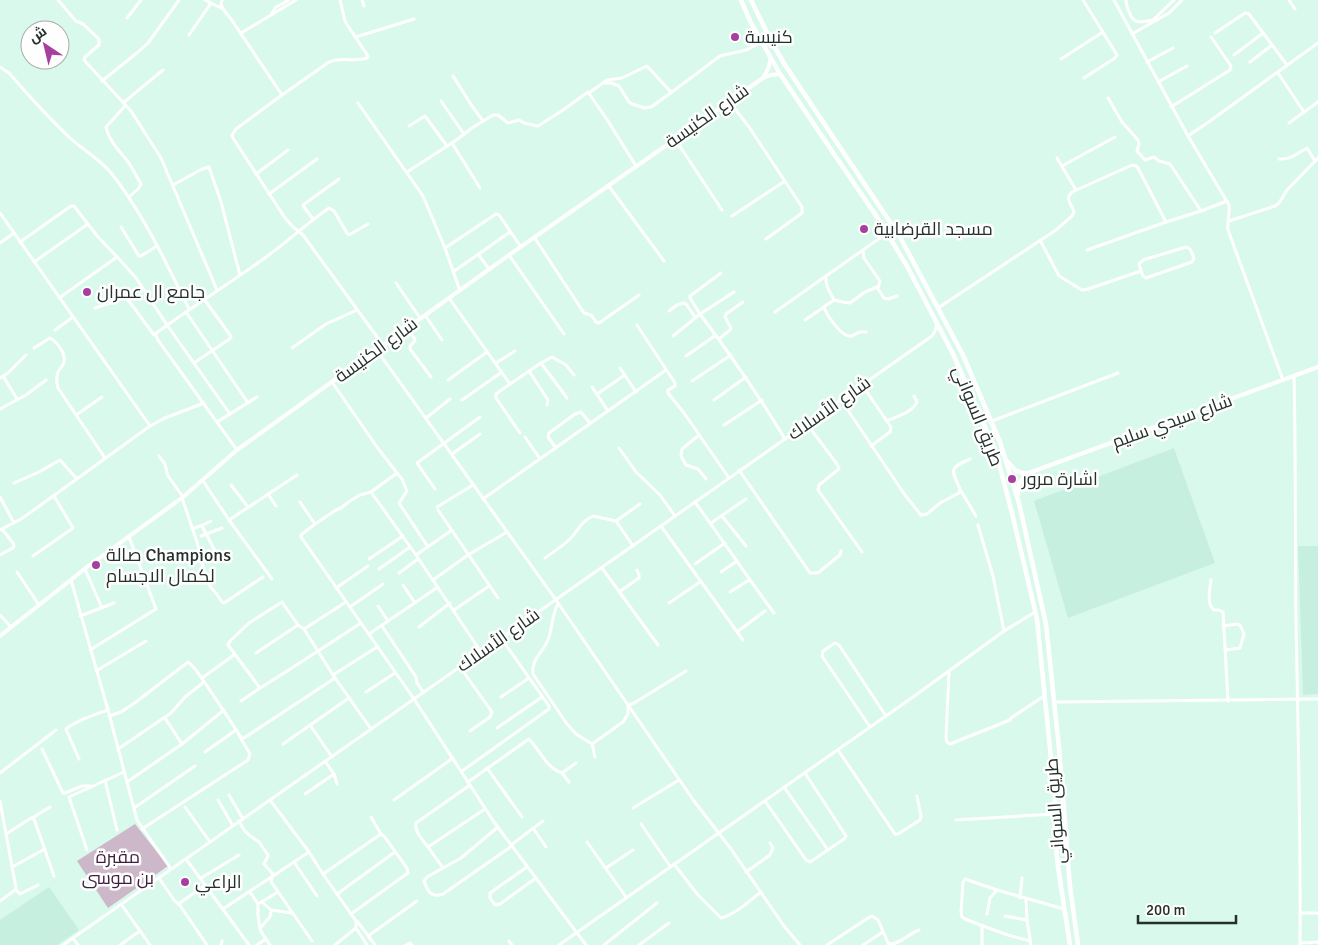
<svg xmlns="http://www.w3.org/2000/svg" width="1318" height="945" viewBox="0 0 1318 945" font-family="Signika,Cairo,sans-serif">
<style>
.built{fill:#c7efe0}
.green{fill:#ccb8c9}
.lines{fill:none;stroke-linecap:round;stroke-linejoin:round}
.minor{stroke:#fff;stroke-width:3}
.major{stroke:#fff;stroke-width:4}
.highway{stroke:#fff;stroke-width:4.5}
.poi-dot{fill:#a73ea0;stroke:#fefefe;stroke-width:2}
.labels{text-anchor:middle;stroke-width:5;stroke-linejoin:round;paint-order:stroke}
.poi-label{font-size:18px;fill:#24302c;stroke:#fefefe;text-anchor:start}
.street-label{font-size:18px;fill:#24302c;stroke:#fefefe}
.park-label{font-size:18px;fill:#401e3d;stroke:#fefefe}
</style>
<rect width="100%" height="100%" fill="#daf9ed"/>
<g class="built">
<path d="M1174,448L1215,563L1068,618L1034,501Z"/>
<path d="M1298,546H1318V694L1303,695Z"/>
<path d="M49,887L79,930L57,945H0V920Z"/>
</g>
<path class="green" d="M135,824L168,866L108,908L77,861Z"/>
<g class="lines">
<g class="minor">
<path d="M58,0L76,21L83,24L99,39V45L85,57L84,60L131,111L161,158L217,290"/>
<path d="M205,0L223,9L231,19L282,95"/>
<path d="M222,0L221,5L223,8"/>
<path d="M340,0L345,21L348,26L368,56L367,58C355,62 341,57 329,62L282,95L236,129L232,135L233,138L285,218L293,227L303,235L383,345"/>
<path d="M362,0L364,6"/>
<path d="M1083,0L1117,55L1115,58L1084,78"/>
<path d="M1114,0L1188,136L1229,205C1230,214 1227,222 1228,230L1283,380"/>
<path d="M1126,0C1126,6 1128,10 1131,16C1137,27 1147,19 1157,20"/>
<path d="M1289,0L1295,9"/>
<path d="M272,13L276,7L289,0"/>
<path d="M127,18L141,0"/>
<path d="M1154,19L1174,0"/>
<path d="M241,33L296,0"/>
<path d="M1215,33L1245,13L1249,14L1287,65"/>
<path d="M1132,34L1169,13L1182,0"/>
<path d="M189,35L211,3"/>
<path d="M356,37L414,19"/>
<path d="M1234,55L1263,33"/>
<path d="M1061,59L1103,32"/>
<path d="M1147,62L1173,48"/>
<path d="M1250,62L1272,45"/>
<path d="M0,67L9,73C28,95 48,117 69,137C83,150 100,159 112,174C144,215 166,263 189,309"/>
<path d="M1278,73L1304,112"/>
<path d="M453,76L472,106L483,121"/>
<path d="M102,81L138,52L148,43L179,0"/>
<path d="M1158,82L1187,66"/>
<path d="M604,83H611L619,86L629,102L632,104L645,108L651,107L672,92"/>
<path d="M589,93L607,80L622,78L647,66L670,91L672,92L720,56L746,50L762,42"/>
<path d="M1108,98L1122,122L1138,140L1139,144L1137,151L1145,160L1154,157L1159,161L1170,164L1201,211"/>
<path d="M441,101L464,134"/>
<path d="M729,101L749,127L802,207V213L766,239"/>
<path d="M123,103L163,70"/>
<path d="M358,103L423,196L445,248L460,291"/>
<path d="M125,106L106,127C109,142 120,151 129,163C133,170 137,177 141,184L138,189L129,197"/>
<path d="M1171,107L1230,70L1231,66L1211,37"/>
<path d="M1289,123L1318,102"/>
<path d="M409,126L425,116L447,146"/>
<path d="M1188,136L1210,121L1318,43"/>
<path d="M675,139L722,210"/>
<path d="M452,143L480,188"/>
<path d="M1057,158L1076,190"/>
<path d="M1279,159C1291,160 1298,153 1307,148L1315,161"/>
<path d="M1062,166L1115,137"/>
<path d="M407,172L455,141L472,128L493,115H498L508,123L519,120L524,123L538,126L563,110L588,92L608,121L636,166"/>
<path d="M256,174L288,150"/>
<path d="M173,185L202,169L209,167L221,202L240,275"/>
<path d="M608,185L664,261"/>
<path d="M269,194L317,159"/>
<path d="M0,213L150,426"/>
<path d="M732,216L785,181"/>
<path d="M313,219L304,207L303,205L339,179"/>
<path d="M1229,221L1275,206L1279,203L1287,190L1318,158"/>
<path d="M121,227L139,256H141L157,246"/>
<path d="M534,237L584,313L591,315L596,322L599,323L639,295"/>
<path d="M1040,240L1059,276L1082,290L1088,289L1141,271L1139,264L1143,260L1186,247L1190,249L1194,258L1192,262L1146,278L1143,276L1141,271"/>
<path d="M20,242L71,206H74L98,237L120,260L136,278L167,325L230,414"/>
<path d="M0,243L14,233"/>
<path d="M445,248L496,214L499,215L521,247"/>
<path d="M863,250L864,258L880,281L878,289L884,298L888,299L897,296"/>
<path d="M1087,250L1166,222"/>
<path d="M478,254L489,269"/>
<path d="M509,255L564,334"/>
<path d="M34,262L88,224"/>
<path d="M453,272L510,232"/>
<path d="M721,273L690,296V298L700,314L734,292"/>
<path d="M826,276C825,286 830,292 834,300L825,306L824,307C826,314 842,338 851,336C857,335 857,330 866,332"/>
<path d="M396,283L420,318"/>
<path d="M126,297L154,335"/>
<path d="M59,298L117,257"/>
<path d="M449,298L510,384L496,394V398L520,433"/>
<path d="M834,300L843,302L850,303L865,292L877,287"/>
<path d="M95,308L119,300L143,289"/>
<path d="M938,308L1056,230L1072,216L1074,212C1072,204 1064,199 1072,192L1132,165L1136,166L1138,168L1166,222L1201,211L1227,201"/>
<path d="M669,311L677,305L683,303L686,304L695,317"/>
<path d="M186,312L248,403"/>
<path d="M775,312L887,233"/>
<path d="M425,315L442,340"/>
<path d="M805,320L824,307"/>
<path d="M637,325L675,383V386L668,390V393L684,413L729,478"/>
<path d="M406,328L415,339L414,342L410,346V349L431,377"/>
<path d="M55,330L73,317"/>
<path d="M673,336L700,314C730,354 759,396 785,439"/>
<path d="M719,339L730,330L731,328L725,317L726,314L743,302"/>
<path d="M34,348L50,338C57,342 66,353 64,362C63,367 57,370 57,376C56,380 57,384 58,388L105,458"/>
<path d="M292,348L326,324L357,310"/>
<path d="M376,349L556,600L628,705V714L623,722L592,744"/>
<path d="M686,356L716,335"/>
<path d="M194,363L231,338L230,335L204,299"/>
<path d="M496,363L515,351"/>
<path d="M541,363L567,398"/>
<path d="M620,368L636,392"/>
<path d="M529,371L548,400L547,405"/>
<path d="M3,376L17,399"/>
<path d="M1294,376C1296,458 1295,540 1296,623C1298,730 1301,838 1300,945"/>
<path d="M0,378L8,373L26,355"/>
<path d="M448,380L487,352"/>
<path d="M692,381L731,355"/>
<path d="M332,382L377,447L397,473"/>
<path d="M510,384L541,363L552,357L566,365L574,375"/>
<path d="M862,385L891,427L890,432L871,446"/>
<path d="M592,387L608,411"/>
<path d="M597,394L625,375"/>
<path d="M462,400L502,372"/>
<path d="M714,400L746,377"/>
<path d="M841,400L905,495L921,515L927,514L940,503L959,493L960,489C951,469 949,468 970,459"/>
<path d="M0,409L26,395L46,380"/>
<path d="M76,415L102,397"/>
<path d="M426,418L450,399"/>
<path d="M887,421C897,416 912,413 917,402L914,396"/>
<path d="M992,421L1118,373"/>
<path d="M217,422L257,397"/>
<path d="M807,424L837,464L839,469L819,485L818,490L862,552"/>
<path d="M724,425L762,400"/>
<path d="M699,435L682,449L681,456L686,465L698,469L706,479"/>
<path d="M525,437L540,459"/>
<path d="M556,448L548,437L549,433L575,414L581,412L590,423"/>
<path d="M619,448L636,472L660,495L675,516"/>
<path d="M237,450L158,340L155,334C190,308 227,285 262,260C286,243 306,224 329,208L334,211L347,233L349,235L368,224"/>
<path d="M452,454L480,434"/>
<path d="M159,456L165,464L168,476L183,497"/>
<path d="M739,470L810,573H816L819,572L840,555L841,551"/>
<path d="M203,481L229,520L272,579"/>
<path d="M14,483L39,472L60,460L77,479"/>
<path d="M231,485L248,507"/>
<path d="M435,489L417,463L480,417"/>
<path d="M961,491L976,516"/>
<path d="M371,492L416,555L481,652"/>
<path d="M268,494L276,506"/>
<path d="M0,497L14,523"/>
<path d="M182,498L197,542L206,580L212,589L216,593L222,602L224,603L263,577"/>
<path d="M483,499L666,370"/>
<path d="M300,502L315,524"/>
<path d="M695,502C722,539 747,577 774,613"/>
<path d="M437,507L473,485"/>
<path d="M438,510L498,598"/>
<path d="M722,516L746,546"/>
<path d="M229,520L297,475"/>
<path d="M616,521L633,546"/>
<path d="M711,523L746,499"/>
<path d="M978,525L993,576L1004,631"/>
<path d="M202,526L216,553"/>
<path d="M661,526L743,640"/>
<path d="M192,529L203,525L211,521"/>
<path d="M0,530L21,519L38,507L150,426L165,418L204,403"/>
<path d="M201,536L222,528"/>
<path d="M428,547L399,503L407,491L402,479L397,473L371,492L360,495L350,501L341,508L336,510L315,524L301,535V537L414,699L494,822L586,945"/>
<path d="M0,555L13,548L14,546L13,543L2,529"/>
<path d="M416,555L452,530"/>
<path d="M33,556L73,528L54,496"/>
<path d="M545,558C553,552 563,546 570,539C579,530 580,522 593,516L616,521L640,504"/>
<path d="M369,559L403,536"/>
<path d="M695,564L725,543"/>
<path d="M602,568L658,645"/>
<path d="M85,569L102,608"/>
<path d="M379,569L410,547"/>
<path d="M17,572L39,605"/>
<path d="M721,572L737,561"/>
<path d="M399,573L418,559"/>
<path d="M71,580L108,710L137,820L171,869"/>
<path d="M433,580L468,555L507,532"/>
<path d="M1211,580C1210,590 1206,603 1214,610H1219L1223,612L1228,701"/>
<path d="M403,585L415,603"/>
<path d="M336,588L368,566"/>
<path d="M619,592L639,578V575L637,570"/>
<path d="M730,592L749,580"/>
<path d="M669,603L700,582"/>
<path d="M558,604C551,616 553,630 547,642C542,653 531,660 533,674L567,724L576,734L592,744L595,757"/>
<path d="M378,606L388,621"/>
<path d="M350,607L383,584"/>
<path d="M454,610L489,586"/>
<path d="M0,615L11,627"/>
<path d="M80,616L114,603"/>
<path d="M361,623C327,645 294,667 260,688L228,645L230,641L249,623L282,602L298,625L304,629L333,675L371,729"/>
<path d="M382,626L416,677L417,683L423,692"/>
<path d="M1223,626L1237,624L1240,625L1244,634L1240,648L1225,650"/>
<path d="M419,627L450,603"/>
<path d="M304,629L346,602"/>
<path d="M737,632L765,611"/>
<path d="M369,634L438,587"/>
<path d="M90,650L156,609L129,537"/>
<path d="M256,653L298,625"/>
<path d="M460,667L492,712L490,717L470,731"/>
<path d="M96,671L146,641"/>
<path d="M686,671L634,703L628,705L694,801L731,849L784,926L800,945"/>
<path d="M949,672L946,738L947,742L950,744L1010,720L1011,718L1044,696"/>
<path d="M333,675L377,647"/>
<path d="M202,678L234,655"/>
<path d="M366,692L395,673"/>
<path d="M501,697L529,678"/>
<path d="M241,701L260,688"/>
<path d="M1054,702L1318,699"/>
<path d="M109,716L121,712L136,702L188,662C195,667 200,676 205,683C217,701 229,718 240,736L242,738H244L335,678"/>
<path d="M165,718L182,744"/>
<path d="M310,725L332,757"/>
<path d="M870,727L822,656L823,651L835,643L839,645L886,716"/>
<path d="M497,728L542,697"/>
<path d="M283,744L349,698"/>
<path d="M42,749L63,793H65L82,786H91"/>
<path d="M118,749L171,713L185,697L204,682"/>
<path d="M838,750L895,834H898L920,820L921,816L917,796"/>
<path d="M205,752L236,730"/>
<path d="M79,759L66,729C77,720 94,715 108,710"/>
<path d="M325,761L334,774L337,784"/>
<path d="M487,768L522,817"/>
<path d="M462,771L549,709V706L501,638"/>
<path d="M0,773L56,730"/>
<path d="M562,773L569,782"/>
<path d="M105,780L117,830"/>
<path d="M127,782L182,744L224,710"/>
<path d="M468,782L529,739C540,750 546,768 562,773L576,763"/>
<path d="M470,785L416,823C414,832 423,840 428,847L485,809"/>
<path d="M784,787L828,850"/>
<path d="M305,794L334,774"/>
<path d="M229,795L243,819"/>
<path d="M218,800L233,826"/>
<path d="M270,800L309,852L323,874L356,921V928L335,945"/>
<path d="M394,800L453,758"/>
<path d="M0,801L16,888L15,890L0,901"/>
<path d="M765,801L806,860L810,862L844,839L846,836L805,773"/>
<path d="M185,807L210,842"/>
<path d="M134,808L195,766"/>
<path d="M633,808L679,780"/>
<path d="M371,817L381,834"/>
<path d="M32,818L50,807"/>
<path d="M956,820L1055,814"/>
<path d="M239,821L244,830L249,835L259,842L268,855V856L264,864L273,874L271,881L272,883L312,941"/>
<path d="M641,824L670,866"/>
<path d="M498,827L461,858L427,877L424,881C428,892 431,898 443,894L512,846"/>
<path d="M533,828L546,847"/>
<path d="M142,829L248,760L250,754L240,737"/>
<path d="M6,834L31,818L34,819L54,876"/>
<path d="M587,842L626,897"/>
<path d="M511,845L543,821"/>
<path d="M428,847L443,868"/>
<path d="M87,850L69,797L124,772"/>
<path d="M186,859L249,945"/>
<path d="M294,862L317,896"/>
<path d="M674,864L698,895L721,918C735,915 749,901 761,892"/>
<path d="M12,867L45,849"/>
<path d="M527,867L490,893V898L495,905L500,904L536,878"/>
<path d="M606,868L633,850"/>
<path d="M746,872L770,855L773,848L770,843"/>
<path d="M323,874L381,834L384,836L407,868L408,873L405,875L351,914"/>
<path d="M159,878L174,900L178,904L206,885"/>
<path d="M201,878L239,855"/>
<path d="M16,890L20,894L38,885"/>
<path d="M250,892L258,904V915L260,929"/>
<path d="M337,894L395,852"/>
<path d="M1020,898L1022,878"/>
<path d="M1026,899L1027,920L1031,945"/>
<path d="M262,902L271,910L292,913"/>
<path d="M121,904L150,945"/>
<path d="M179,904L207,945"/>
<path d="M258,904L278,892"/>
<path d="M223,909L309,852"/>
<path d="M1300,913H1318"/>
<path d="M987,914L990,898L997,890L1064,909"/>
<path d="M1005,916L1027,920"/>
<path d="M357,921L375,945"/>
<path d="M983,926L965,919L962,917L961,912L963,882L965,879L997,890"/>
<path d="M356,928L367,945"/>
<path d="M368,936L417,901"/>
<path d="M73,938L78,945"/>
<path d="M509,941L512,945"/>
<path d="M1300,943L1318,942"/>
<path d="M889,944C901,944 908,934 919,930"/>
<path d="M63,945L932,336L935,331L937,324"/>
<path d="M120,945L140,931"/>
<path d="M221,945L222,941"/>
<path d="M257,945L266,939"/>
<path d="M270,945L262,933L260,929C264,921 272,919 271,910"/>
<path d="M406,945L410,943L412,945"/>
<path d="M559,945L913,697L1004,631L1035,612"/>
<path d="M604,945L657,903"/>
<path d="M639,945L669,923"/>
<path d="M827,945L868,918L872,916L878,920L889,945"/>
<path d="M863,945L883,932"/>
<path d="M982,945V928L983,926L1008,935L1030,941"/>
</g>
<g class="major">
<path d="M763,78L768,69L771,58"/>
<path d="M1026,474L1318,367"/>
<path d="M0,636L87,567L183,497L237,450L509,255L763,78L771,75L780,74"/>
</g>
<g class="highway">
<path d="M741,0L750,21L780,74L834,154L877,217L907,266L953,354L996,452L1012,513L1037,619L1055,798V837L1058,867L1070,945"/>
<path d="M751,0L771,41L785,65L900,237L963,355L1000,442L1019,503L1046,624L1059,748L1070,886L1078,945"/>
<path d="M1008,462L1016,471L1026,474L1019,484L1018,494"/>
</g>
</g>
<g class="poi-dot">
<circle cx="735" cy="37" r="5"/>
<circle cx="864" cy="229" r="5"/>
<circle cx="87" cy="292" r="5"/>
<circle cx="1012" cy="479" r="5"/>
<circle cx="96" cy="565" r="5"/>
<circle cx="185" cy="882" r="5"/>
</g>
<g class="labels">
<g class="poi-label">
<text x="745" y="43">كنيسة</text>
<text x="874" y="235">مسجد القرضابية</text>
<text x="97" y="298">جامع ال عمران</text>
<text x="1022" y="485">اشارة مرور</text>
<text x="106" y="561">صالة Champions<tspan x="106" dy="21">لكمال الاجسام</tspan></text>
<text x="195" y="888">الراعي</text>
</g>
<g class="street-label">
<text transform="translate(707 116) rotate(-35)" y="6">شارع الكنيسة</text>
<text transform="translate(376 350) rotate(-36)" y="6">شارع الكنيسة</text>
<text transform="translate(829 408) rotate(-35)" y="6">شارع الأسلاك</text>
<text transform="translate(978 416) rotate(68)" y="6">طريق السواني</text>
<text transform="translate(1172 421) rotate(-20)" y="6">شارع سيدي سليم</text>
<text transform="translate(498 640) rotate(-35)" y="6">شارع الأسلاك</text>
<text transform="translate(1055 811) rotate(-94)" y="6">طريق السواني</text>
</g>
<g class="park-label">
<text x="118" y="863">مقبرة<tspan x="118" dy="21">بن موسى</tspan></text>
</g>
</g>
<g transform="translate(45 45) rotate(325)"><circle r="24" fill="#fefefe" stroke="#a7acaa"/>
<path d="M0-4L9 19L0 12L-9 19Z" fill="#a73ea0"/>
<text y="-8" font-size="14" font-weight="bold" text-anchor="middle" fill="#24302c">ش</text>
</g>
<path d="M1138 915v8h98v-8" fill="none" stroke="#24302c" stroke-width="2.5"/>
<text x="1146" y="915" font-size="15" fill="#24302c" stroke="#fefefe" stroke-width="4" paint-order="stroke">200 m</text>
</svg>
